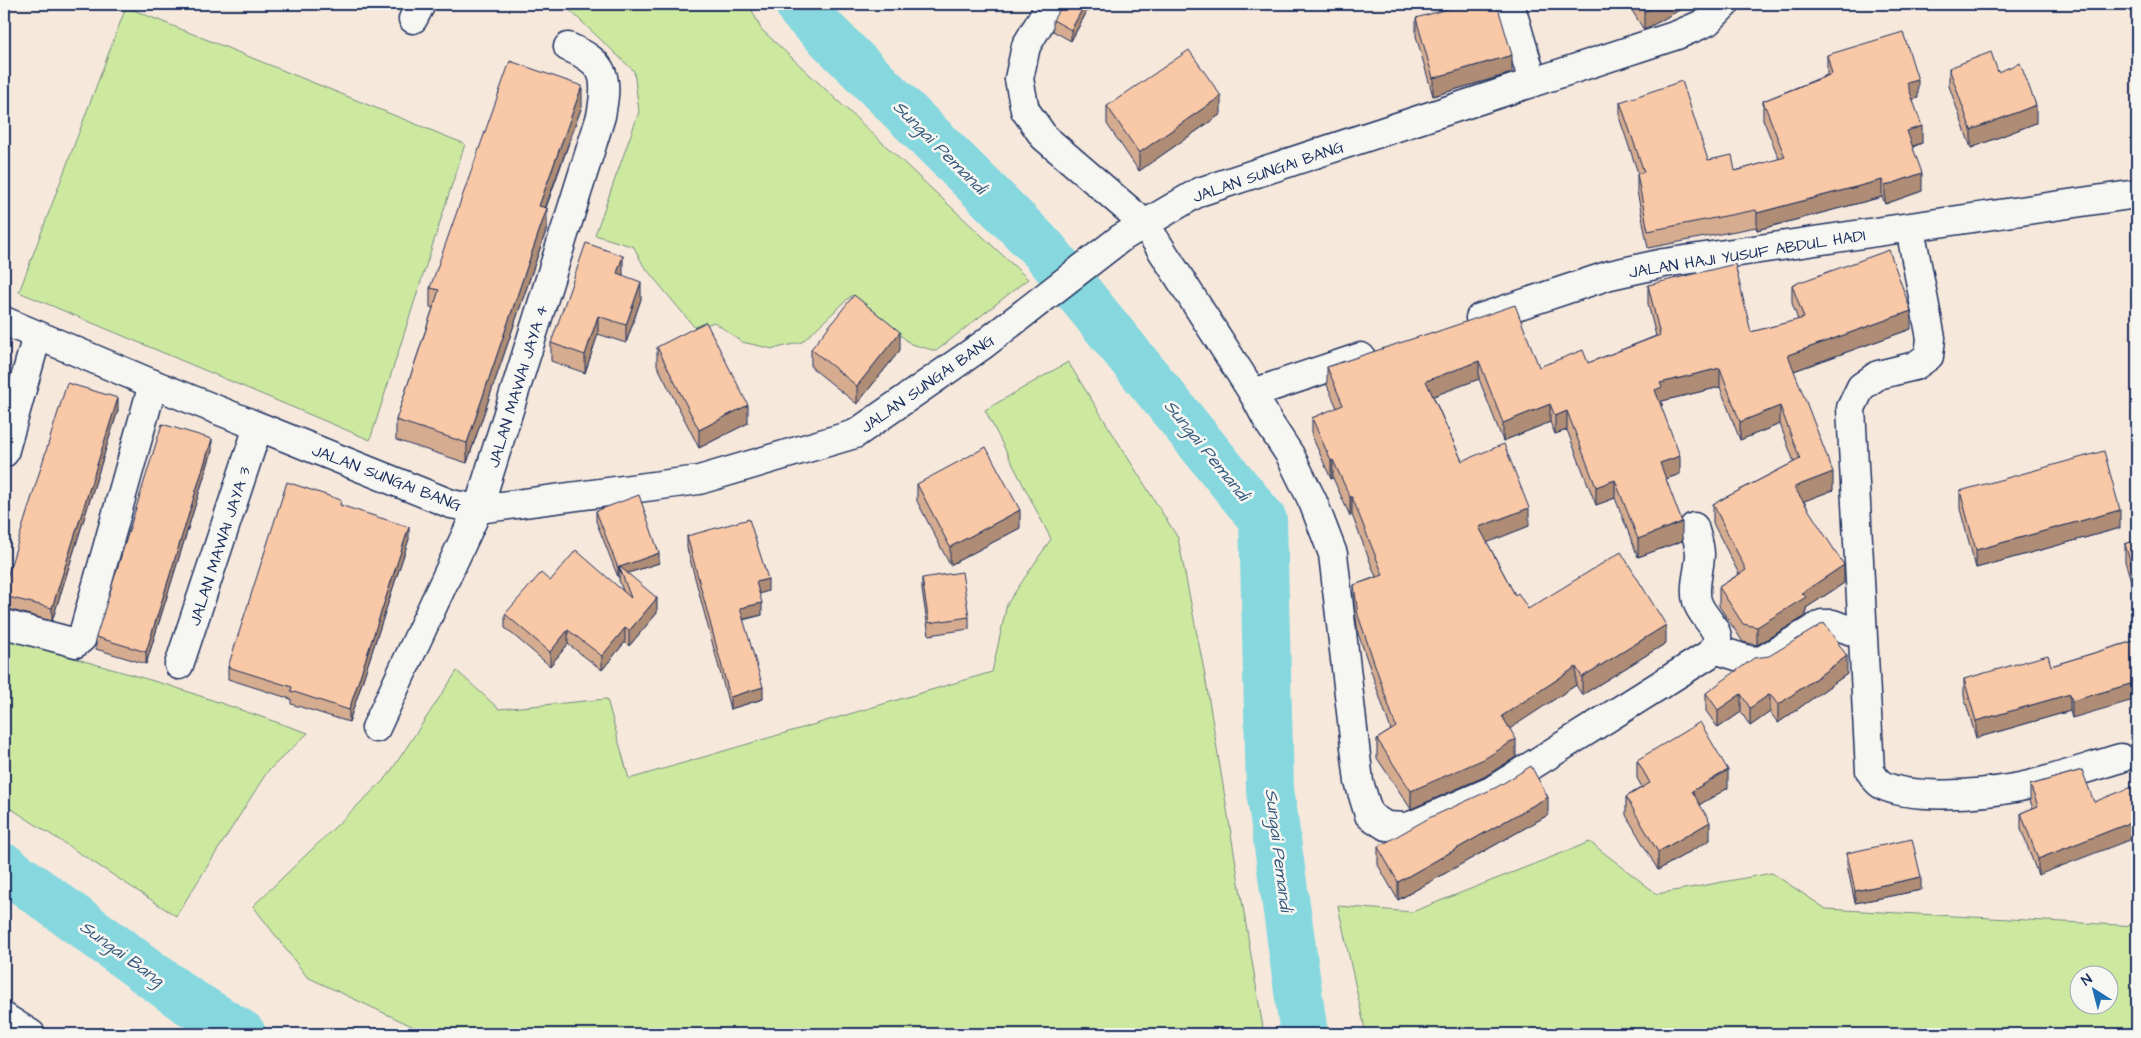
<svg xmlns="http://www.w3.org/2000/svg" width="2141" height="1038" viewBox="0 0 2141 1038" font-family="'Architects Daughter',sans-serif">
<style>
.green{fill:#cde9a0;stroke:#748c7f;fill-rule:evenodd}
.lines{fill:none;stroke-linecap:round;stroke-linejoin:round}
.river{stroke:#86d8de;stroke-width:48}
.minor-casing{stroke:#1b2f5e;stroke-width:31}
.minor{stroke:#f6f6f2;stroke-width:28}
.wall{fill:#d5ac90;stroke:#1b2f5e}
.shaded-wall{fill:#ae8c75;stroke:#1b2f5e}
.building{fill:#f8c8a7;stroke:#1b2f5e}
.labels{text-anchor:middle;stroke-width:5;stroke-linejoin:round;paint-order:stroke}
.street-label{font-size:16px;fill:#1b2f5e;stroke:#f6f6f2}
.water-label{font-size:18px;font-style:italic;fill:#36597e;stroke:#f6f6f2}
</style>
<rect width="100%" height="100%" fill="#f7e8dc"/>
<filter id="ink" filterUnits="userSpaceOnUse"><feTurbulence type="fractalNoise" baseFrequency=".02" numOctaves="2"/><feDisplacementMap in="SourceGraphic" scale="10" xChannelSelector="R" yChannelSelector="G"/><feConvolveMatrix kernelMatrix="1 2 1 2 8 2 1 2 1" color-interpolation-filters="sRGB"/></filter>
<g filter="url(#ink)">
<g class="green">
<path d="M563,4H749L761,29L1028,279L936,351L911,344L852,295L802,342L773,349L742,342L714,322L696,329L643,265L634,247L595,235L639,112L634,71Z"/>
<path d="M126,7L465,144L370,440L19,292Z"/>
<path d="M1068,362L1178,538L1204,670L1264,1034H429L307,977L253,906L387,777L457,671L499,709L607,699L629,779L992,672L1007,604L1051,539L985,410Z"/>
<path d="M4,638L171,686L308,733L267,772L176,916L4,804Z"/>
<path d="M1590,842L1657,894L1772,873L1826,909L2137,926V1034H1366L1338,906L1412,912ZM2078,976H2108V1006H2078Z"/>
</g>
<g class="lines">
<g class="river">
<path d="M799,4L802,10L1044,250L1263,520L1270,789L1304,1034"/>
<path d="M4,867L185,999L242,1034"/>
</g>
<defs>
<g id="minor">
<path d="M1051,4L1026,46L1019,79L1025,110L1044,137L1145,224L1253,393L1269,423L1290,455L1313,502L1333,554L1359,782L1369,815L1386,826L1408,827L1491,791L1708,655C1732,633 1702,621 1697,601C1693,586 1700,569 1700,554C1700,545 1696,535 1694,527"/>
<path d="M1510,4L1533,82"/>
<path d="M413,19L421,4"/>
<path d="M1910,228L1931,338L1929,356L1915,366L1878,375L1861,387L1851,408L1870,771C1873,776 1877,782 1882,785C1911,800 1983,794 2014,788C2049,782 2086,768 2121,758"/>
<path d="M1480,318L1610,275L1664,263L2137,194"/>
<path d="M4,321L153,384L451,504L478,509L699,480L855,434L983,345L1121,238L1199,192L1677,35L1707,22L1725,4"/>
<path d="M1253,393L1361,357"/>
<path d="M4,453L37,336"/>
<path d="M4,624L76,643L82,638L153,384"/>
<path d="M1714,649L1749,660L1761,661L1822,624H1833L1862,635"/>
<path d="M179,665L258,427"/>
<path d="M376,728L478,509L601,116C608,78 607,63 568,47"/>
<path d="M4,1017L31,1034"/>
</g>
</defs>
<use href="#minor" class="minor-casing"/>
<use href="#minor" class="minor"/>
</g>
<g class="wall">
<path d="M1091,4L1071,41L1053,31V20Z"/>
<path d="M1628,4H1690L1644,30Z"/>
<path d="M1416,18L1512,73L1433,96L1416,36Z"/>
<path d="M1827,55L1918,98L1912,99L1922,143L1913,147L1922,191L1885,204L1882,197L1757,230L1756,227L1648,248L1637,191V174L1638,173L1620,120V102L1708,160L1735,171L1779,159L1763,119V101L1827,75Z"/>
<path d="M1949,68L1998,72L2036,123L1971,148L1949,86Z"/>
<path d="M582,106L546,208L547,228L467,463L396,440V420L433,308L430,307V288Z"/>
<path d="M1107,106L1221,114L1139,171L1107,124Z"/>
<path d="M623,274V275L641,299L626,343L598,334L585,373L551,361V343Z"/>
<path d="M1648,285L1751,332L1798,320L1792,303V285L1911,329L1794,371L1833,490L1804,501L1844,583L1806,608V616L1757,645L1743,642L1719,606V587L1739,574L1713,523V504L1794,462L1780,424L1740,440L1720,387L1662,401V406H1661L1680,474L1666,479L1682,541L1638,557L1615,498L1596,505L1567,430L1555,434L1550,422L1503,441L1479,379L1433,396L1462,461L1529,526L1487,542L1515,595L1528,609L1666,643L1582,695L1576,685L1510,728L1516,757L1484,777L1411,809L1377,758V739L1391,730L1358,633L1354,603V585L1376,577L1352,515L1350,516L1333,478L1331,479L1312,436V418L1337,408L1327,385V367L1433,333L1539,367L1588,363L1656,336L1648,304Z"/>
<path d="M657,347L748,423L699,448L657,365Z"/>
<path d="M811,349L900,350L857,404L811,367Z"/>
<path d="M118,410L52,621L4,608V587Z"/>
<path d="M212,451L146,664L96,649V637Z"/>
<path d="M917,484L1020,528L950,565L917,501Z"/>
<path d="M1960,491L2120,528L1976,568L1960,509Z"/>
<path d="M341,505L409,539L349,722L291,704V699L228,679V667Z"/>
<path d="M596,511L659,563L628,573L657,613L629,646L625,642L602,670L568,644L550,666L505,628V614L550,581L623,591L619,580V577H618L596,521Z"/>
<path d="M687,536L768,591L759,594L762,615L743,620L763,699L730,709L687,548Z"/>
<path d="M2137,540V601L2125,561V544Z"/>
<path d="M922,578L969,617V629L929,635L922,590Z"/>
<path d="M2137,640L2072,718L2070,711L1976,738L1964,696V679L2051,666Z"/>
<path d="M1847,674L1778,723L1770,712L1750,726L1741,712L1718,728L1706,711V693Z"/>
<path d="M1637,760L1728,788L1700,804L1710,840L1658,870L1626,815V797L1642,787L1637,778Z"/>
<path d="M2082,770L2038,875L2021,829V813L2033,808L2030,801V785Z"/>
<path d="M1548,815L1398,900L1378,865V847Z"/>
<path d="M1847,853L1921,890L1855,903L1847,865Z"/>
</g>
<g class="shaded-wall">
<path d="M1085,4H1091L1071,41V30Z"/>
<path d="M1535,4H1543L1535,6Z"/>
<path d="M1658,4H1690L1644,30V12Z"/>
<path d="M1512,55V73L1433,96V78Z"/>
<path d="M1918,80V98L1907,101V83Z"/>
<path d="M582,86V106L539,225V206Z"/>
<path d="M1221,96V114L1139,171V153Z"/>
<path d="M2036,105V123L1971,148V130Z"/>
<path d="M1922,126V143L1907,148V131Z"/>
<path d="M1922,173V191L1885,204V186Z"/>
<path d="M1882,180V197L1757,230V213Z"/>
<path d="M547,208V228L467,463V443Z"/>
<path d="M623,256V274L617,291V273Z"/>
<path d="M641,282V299L626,343V325Z"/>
<path d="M1911,311V329L1788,373V355Z"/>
<path d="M598,316V334L585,373V355Z"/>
<path d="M900,332V350L857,404V386Z"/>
<path d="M1479,361V379L1426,399V381Z"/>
<path d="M1720,368V387L1662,401V406L1655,408V390L1660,383Z"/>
<path d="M118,398V410L52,621V608Z"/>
<path d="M1550,404V422L1503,441V423Z"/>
<path d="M748,405V423L699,448V430Z"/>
<path d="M1780,406V424L1740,440V422Z"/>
<path d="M1567,411V430L1555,434V416Z"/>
<path d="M212,439V451L146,664V652Z"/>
<path d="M1680,456V474L1660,481V463Z"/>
<path d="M1333,460V478L1331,479V461Z"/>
<path d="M1833,472V490L1794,505V487Z"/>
<path d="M1615,480V498L1596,505V487Z"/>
<path d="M1350,497H1352V515L1350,516Z"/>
<path d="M1529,508V526L1479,546V527Z"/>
<path d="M1020,510V528L950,565V547Z"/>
<path d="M2120,510V528L1976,568V550Z"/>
<path d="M1682,522V541L1638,557V539Z"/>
<path d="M409,527V539L349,722V710Z"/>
<path d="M659,553V563L622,575L619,567Z"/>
<path d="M1844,565V583L1806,608V616L1757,645V627L1802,593Z"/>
<path d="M619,567V577H618V568Z"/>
<path d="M768,579V591L756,595V582Z"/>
<path d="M657,598V613L629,646V631Z"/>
<path d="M762,603V615L740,620V608Z"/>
<path d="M1666,625V643L1582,695V677Z"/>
<path d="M625,628V642L602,670V656Z"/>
<path d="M568,630V644L550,666V652Z"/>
<path d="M1847,656V674L1778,723V705Z"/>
<path d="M1576,667V685L1502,734V716Z"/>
<path d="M2137,682V699L2072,718V701Z"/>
<path d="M763,687V699L730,709V697Z"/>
<path d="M1741,694V712L1718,728V710Z"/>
<path d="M1770,694V712L1750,726V708Z"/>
<path d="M2070,694V711L1976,738V721Z"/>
<path d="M1516,739V757L1484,777L1411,809V791Z"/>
<path d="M1728,770V788L1692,809V791Z"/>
<path d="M1548,797V815L1398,900V882Z"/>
<path d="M2137,820V837L2038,875V859Z"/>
<path d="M1710,822V840L1658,870V852Z"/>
<path d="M1921,877V890L1855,903V891Z"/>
</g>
<g class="building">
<path d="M1063,4H1085L1071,30L1053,20Z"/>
<path d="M1465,4H1497L1512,55L1433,78L1416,18Z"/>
<path d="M1639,4H1658L1644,12Z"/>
<path d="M1903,32L1918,80L1907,83L1922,126L1907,131L1922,173L1885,186L1882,180L1757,213L1756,210L1648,231L1637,174L1644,172L1620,102L1682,81L1708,160L1732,155L1735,171L1785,157L1763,101L1832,74L1827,55Z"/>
<path d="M1189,50L1221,96L1139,153L1107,106Z"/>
<path d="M1991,52L1998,72L2020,63L2036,105L1971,130L1949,68Z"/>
<path d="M510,61L582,86L539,206L547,208L467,443L396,420L439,290L430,288Z"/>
<path d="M586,243L623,256L617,273L641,282L626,325L598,316L585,355L551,343Z"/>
<path d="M1889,250L1911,311L1788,355L1833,472L1794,487L1844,565L1802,593L1806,597L1757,627L1743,624L1719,587L1746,570L1713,504L1800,459L1780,406L1740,422L1720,368L1660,383L1662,387L1655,390L1680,456L1660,463L1682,522L1638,539L1615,480L1596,487L1567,411L1555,416L1550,404L1503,423L1479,361L1426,381L1462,461L1504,444L1529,508L1479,527L1515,595L1518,593L1528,609L1621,552L1666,625L1582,677L1576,667L1502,716L1516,739L1484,759L1411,791L1377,739L1396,727L1358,615L1354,585L1383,575L1352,497H1350L1333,460L1331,461L1312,418L1343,405L1327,367L1433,332V333L1515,305L1539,367L1583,350L1588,363L1660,335L1648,285L1735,264L1751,332L1804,318L1792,285Z"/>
<path d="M854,295L900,332L857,386L811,349Z"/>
<path d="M706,322L748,405L699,430L657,347Z"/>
<path d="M67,383L118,398L52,608L4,596V587Z"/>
<path d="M162,424L212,439L146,652L96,637Z"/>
<path d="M986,447L1020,510L950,547L917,484Z"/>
<path d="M2104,451L2120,510L1976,550L1960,491Z"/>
<path d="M287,482L341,500L340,505L409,527L349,710L291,691L292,687L228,667Z"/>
<path d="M639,495L659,553L620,567L619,566V567L618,568L596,511Z"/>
<path d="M749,519L768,579L756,582L762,603L740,608L763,687L730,697L687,536Z"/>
<path d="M2137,540V584L2125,544Z"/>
<path d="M576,550L631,598L619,566L657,598L629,631L625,628L602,656L568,630L550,652L505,614L541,573L550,581Z"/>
<path d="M962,572L969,617L929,623L922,578Z"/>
<path d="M1824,623L1847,656L1778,705L1770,694L1750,708L1741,694L1718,710L1706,693L1754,658L1769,656Z"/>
<path d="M2137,640V682L2072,701L2070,694L1976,721L1964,679L2048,655L2051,666Z"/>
<path d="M1700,722L1728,770L1692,791L1710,822L1658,852L1626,797L1650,783L1637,760Z"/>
<path d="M1531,766L1548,797L1398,882L1378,847L1429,818L1497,787Z"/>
<path d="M2082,770L2094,802L2137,785V820L2038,859L2021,813L2038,806L2030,785Z"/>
<path d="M1912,839L1921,877L1855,891L1847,853Z"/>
</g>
</g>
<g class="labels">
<g class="street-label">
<text transform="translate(1268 171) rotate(-19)" y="6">JALAN SUNGAI BANG</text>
<text transform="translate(1747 253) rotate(-9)" y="6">JALAN HAJI YUSUF ABDUL HADI</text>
<text transform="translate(927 383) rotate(-35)" y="6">JALAN SUNGAI BANG</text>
<text transform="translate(517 386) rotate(-73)" y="6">JALAN MAWAI JAYA 4</text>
<text transform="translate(387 477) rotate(21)" y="6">JALAN SUNGAI BANG</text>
<text transform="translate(219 546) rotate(-72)" y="6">JALAN MAWAI JAYA 3</text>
</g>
<g class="water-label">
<text transform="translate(940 147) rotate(45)" y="6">Sungai Pemandi</text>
<text transform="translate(1207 450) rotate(51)" y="6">Sungai Pemandi</text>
<text transform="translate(1279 850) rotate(83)" y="6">Sungai Pemandi</text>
<text transform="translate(122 953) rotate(36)" y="6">Sungai Bang</text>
</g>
</g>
<rect width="2141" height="1038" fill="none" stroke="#f6f6f2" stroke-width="20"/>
<rect x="10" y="10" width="2121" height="1018" fill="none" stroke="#1b2f5e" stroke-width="2" filter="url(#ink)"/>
<g transform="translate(2094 990) rotate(324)"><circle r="24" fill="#f6f6f2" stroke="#9ea6b7"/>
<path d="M0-4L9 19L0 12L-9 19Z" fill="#1f6fb2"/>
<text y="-8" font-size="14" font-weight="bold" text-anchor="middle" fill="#1b2f5e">N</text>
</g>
</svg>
